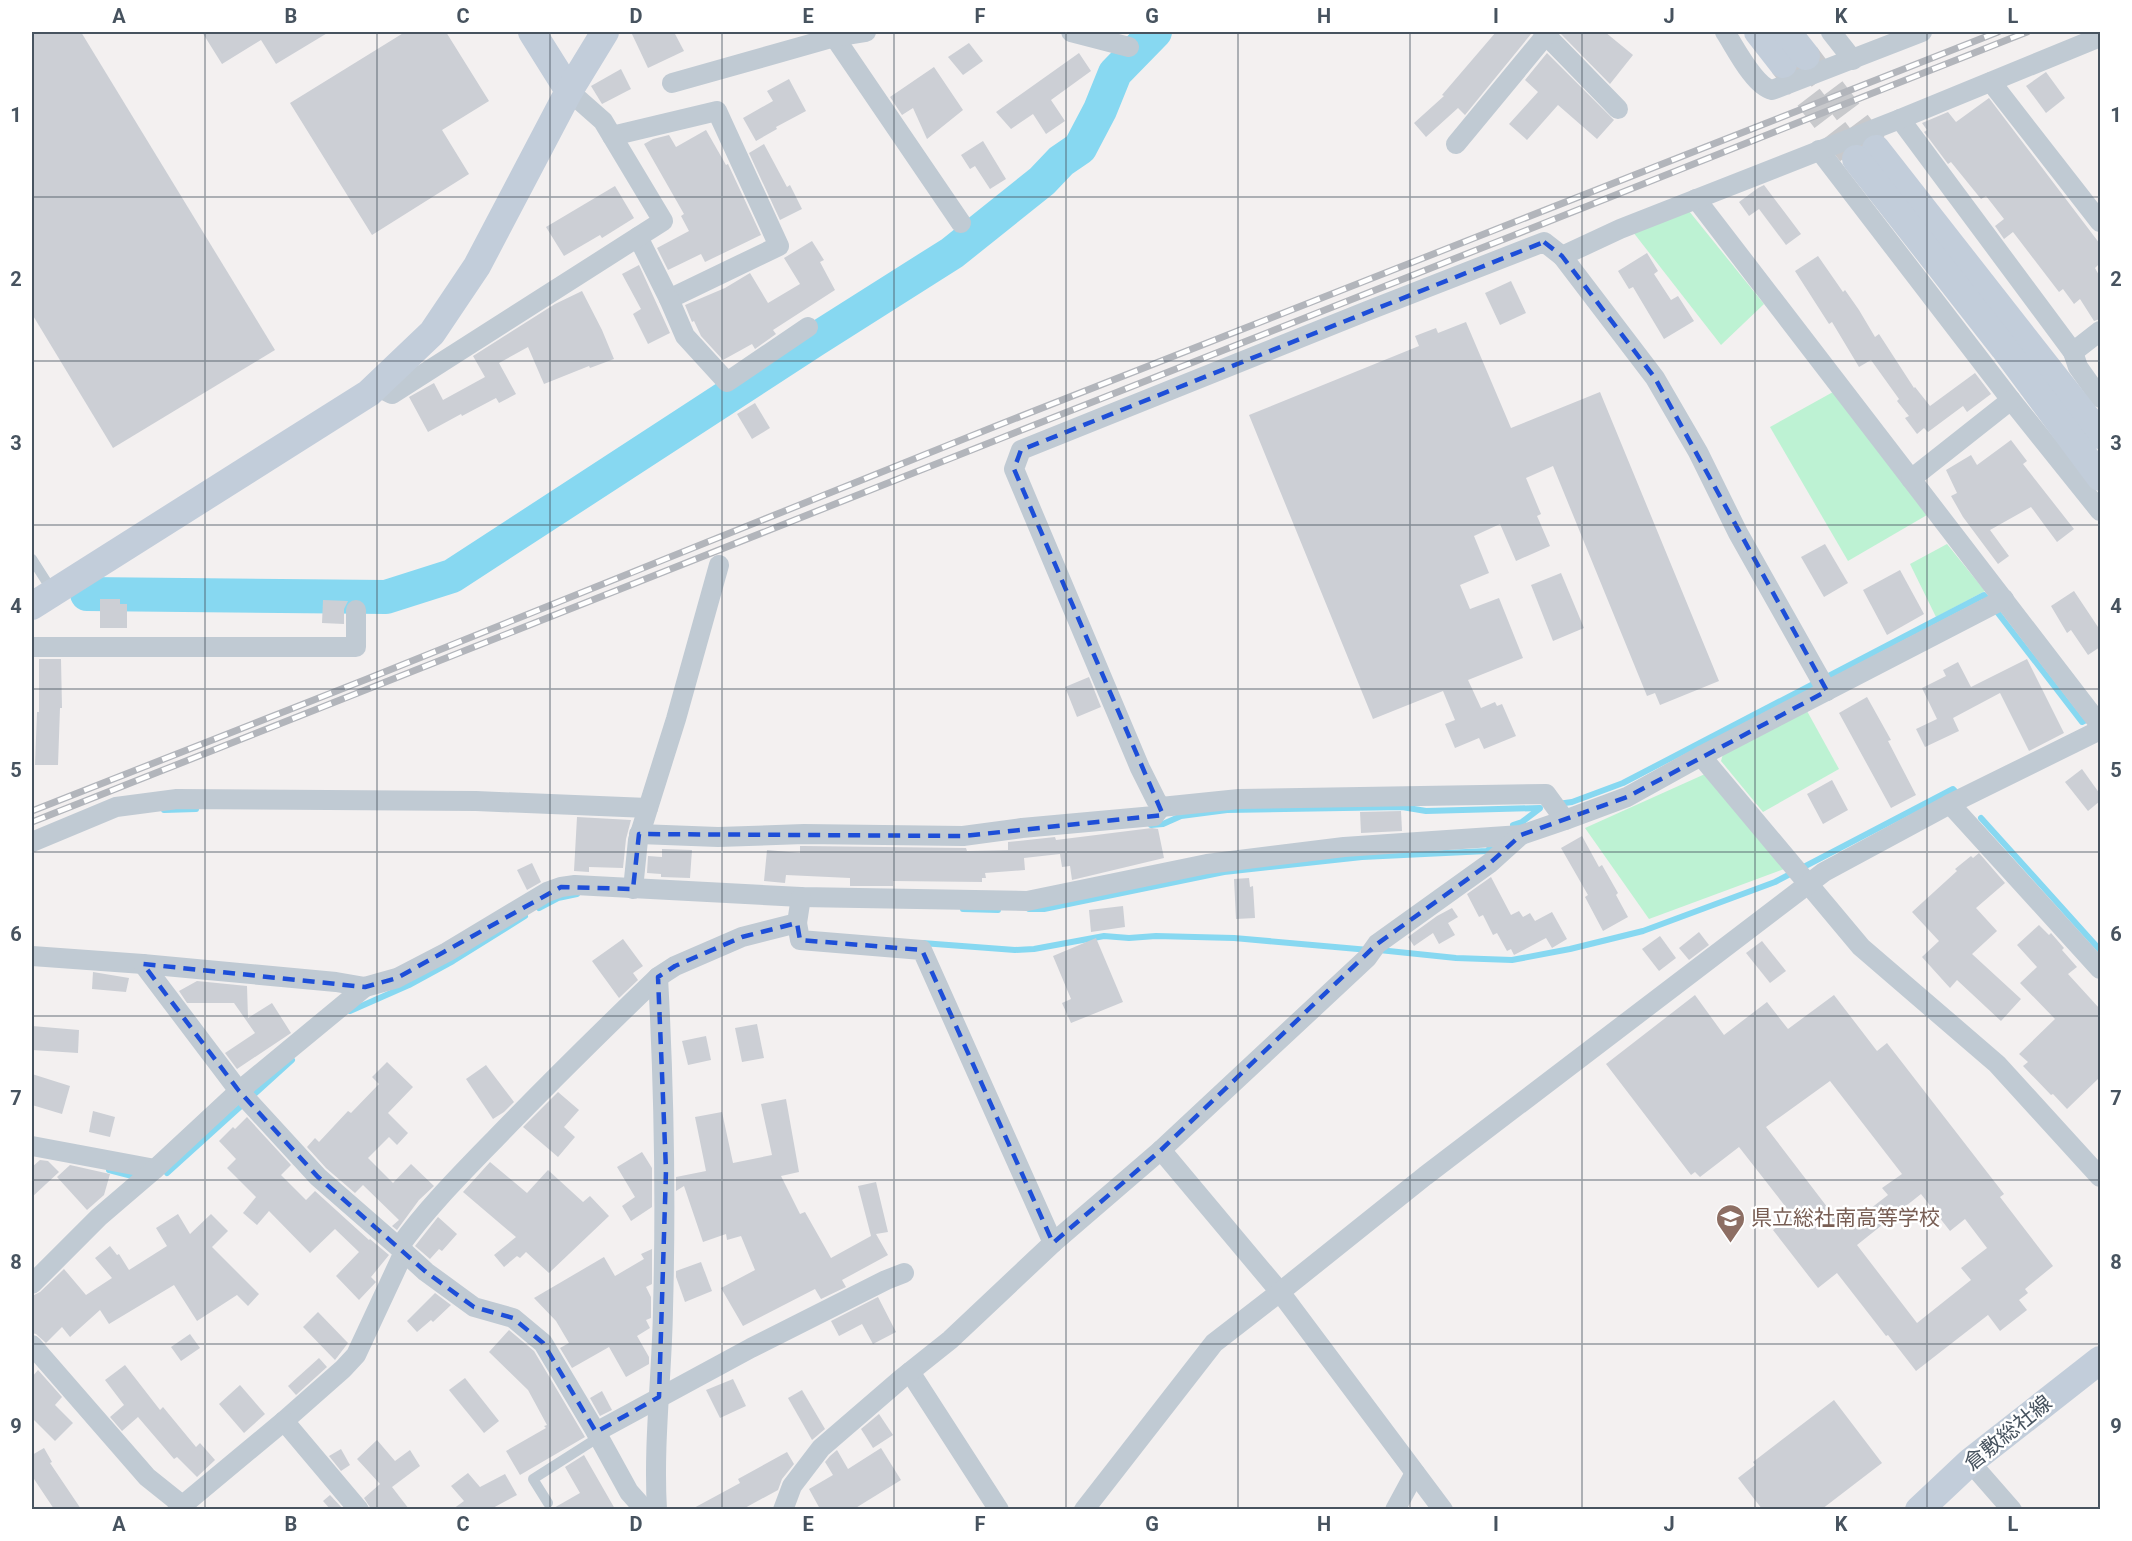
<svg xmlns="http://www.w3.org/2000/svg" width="2132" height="1541" viewBox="0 0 2132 1541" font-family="Roboto,'Noto Sans JP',sans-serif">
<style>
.green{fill:#bdf2d3}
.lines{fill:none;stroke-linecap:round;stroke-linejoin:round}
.stream{stroke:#87d8f1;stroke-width:6}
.river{stroke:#87d8f1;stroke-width:34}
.building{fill:#cccfd5;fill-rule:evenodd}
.secondary-tunnel{stroke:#c8c9cc;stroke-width:28;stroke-dasharray:28 14;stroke-linecap:butt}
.lane{stroke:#c0cad3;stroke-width:10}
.street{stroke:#c0cad3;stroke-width:20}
.secondary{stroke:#c2cdda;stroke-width:28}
.rail-casing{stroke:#b2b5bb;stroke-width:7}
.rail{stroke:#fff;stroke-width:4.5;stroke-dasharray:14;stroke-linecap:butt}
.marked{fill:none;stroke:#1d4ed8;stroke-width:4.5;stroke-dasharray:12 8;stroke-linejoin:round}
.grid{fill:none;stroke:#47535f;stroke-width:1.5;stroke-opacity:0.55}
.labels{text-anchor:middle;stroke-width:5;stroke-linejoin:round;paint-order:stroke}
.education-label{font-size:21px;fill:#785e54;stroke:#fff;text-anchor:start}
.street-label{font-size:21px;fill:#47535f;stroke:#fff}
.neatline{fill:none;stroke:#47535f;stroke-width:2}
.grid-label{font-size:20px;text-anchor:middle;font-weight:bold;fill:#47535f}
</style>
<rect width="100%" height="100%" fill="#f3f0f0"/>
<g class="green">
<path d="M1689,211L1764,304L1721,345L1633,232Z"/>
<path d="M1833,392L1927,515L1848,561L1770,427Z"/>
<path d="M1947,544L1985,591L1936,617L1910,564Z"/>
<path d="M1807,711L1839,769L1763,812L1721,761L1723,754Z"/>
<path d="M1705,774L1787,868L1649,919L1585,828Z"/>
</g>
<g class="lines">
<g class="stream">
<path d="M1558,804L1572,802L1623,783L1984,595L2082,722L2092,717"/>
<path d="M164,810L196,809"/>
<path d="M1981,818L2100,950"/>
<path d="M1151,825L1163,824L1181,816L1227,810L1402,807L1426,811L1540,808"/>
<path d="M1513,825L1522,822L1539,809"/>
<path d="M539,908L558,898L577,894"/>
<path d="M963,909L998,910"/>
<path d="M1029,909H1044L1224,872L1362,857L1487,851L1490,848"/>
<path d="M922,943L1015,950L1034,949L1104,936L1129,938L1156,936L1234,938L1369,950"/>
<path d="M1379,950L1456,958L1512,960L1570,949L1643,931L1775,882L1953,789L1955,791"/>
<path d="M350,1011L409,985L453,961L525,916"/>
<path d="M109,1170L132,1176"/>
<path d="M167,1173L292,1060"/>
</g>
<path class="river" d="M87,594L386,597L452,576L813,341L952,253L1042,181L1061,161L1080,148L1100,110L1115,73L1155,32"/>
</g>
<g class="building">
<path d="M32,32H81L275,350L113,448L32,314Z"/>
<path d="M202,32H329L276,64L261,40L222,64Z"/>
<path d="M405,32H446L489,101L442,130L469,174L372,235L290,103Z"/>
<path d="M631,32H674L684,51L648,68Z"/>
<path d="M1496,32H1531V34L1465,115L1458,108L1426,137L1414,123L1444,96L1442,95Z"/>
<path d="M1559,32H1605L1633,55L1610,84Z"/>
<path d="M969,43L983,61L963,75L948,57Z"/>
<path d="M1079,53L1091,71L1051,100L1065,121L1046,134L1033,114L1011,129L996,112Z"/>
<path d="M1547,53L1614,120L1597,139L1558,105L1527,140L1509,124L1538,92L1525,80Z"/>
<path d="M934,67L963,110L927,139L913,108L902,115L890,97Z"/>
<path d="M621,69L631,89L602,104L591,86Z"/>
<path d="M2046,72L2065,98L2046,113L2026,86Z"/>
<path d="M789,79L806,111L776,127L777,129L756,141L743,118L773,101L767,91Z"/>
<path d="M1989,98L2100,244V263L2095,268L2100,277V319L2094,321L2080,299L2074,304L2063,289L2059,292L2013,232L2004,239L1995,226L2004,219L1986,196L1981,199L1951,162L1948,164L1924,132L1927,130L1922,123L1948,112L1956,122Z"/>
<path d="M706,130L726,165L728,164L761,235L705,262L701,254L668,270L657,248L689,231L681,216L684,214L644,144L653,139L669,135L676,147Z"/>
<path d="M983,141L1006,179L990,189L975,166L970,169L961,155Z"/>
<path d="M764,144L787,187L790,185L802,209L780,220L749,153Z"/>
<path d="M1764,185L1801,234L1786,245L1759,209L1749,216L1739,202L1758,188Z"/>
<path d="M615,186L634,218L602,238L600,235L564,256L546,227Z"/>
<path d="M812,241L824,260L820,262L835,290L773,330L776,334L755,349L752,344L723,360L701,336L694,321L692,322L685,305L725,288L750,273L768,303L800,284L784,258Z"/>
<path d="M1647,253L1658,271L1654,274L1671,300L1678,296L1694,321L1664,339L1633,287L1629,289L1618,271Z"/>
<path d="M1818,256L1843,292L1845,290L1859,310L1875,337L1879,334L1914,388L1915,387L1930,406L1975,373L1991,394L1967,412L1963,406L1928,432L1924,428L1917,434L1905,418L1909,416L1897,401L1899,399L1871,360L1859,367L1832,322L1829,324L1795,271Z"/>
<path d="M639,265L670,333L648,344L633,314L641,309L622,274Z"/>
<path d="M1511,281L1526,313L1500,325L1485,293Z"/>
<path d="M582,291L602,330L614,359L590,368L589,366L544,384L528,347L499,363L516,394L499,403L496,398L462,416L461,414L428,432L409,397L434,383L443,400L485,377L473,356L555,304Z"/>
<path d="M1466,322L1511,428L1600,392L1719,681L1660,705L1655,693L1647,696L1553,466L1526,478L1541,514L1537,516L1550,546L1516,561L1500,524L1474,536L1489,573L1460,585L1470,609L1499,598L1523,658L1468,680L1481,708L1495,702L1497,706L1502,704L1516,736L1484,749L1479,738L1455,748L1445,724L1455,720L1443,691L1373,719L1249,415L1419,346L1415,336L1436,328L1438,333Z"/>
<path d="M755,403L770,428L752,439L737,414Z"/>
<path d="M2011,440L2027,461L2023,464L2074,529L2057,542L2031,507L1990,530L2009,556L1998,564L1963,517L1951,496L1957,493L1946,470L1971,455L1977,465Z"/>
<path d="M1825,544L1848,583L1824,597L1801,557Z"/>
<path d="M1900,570L1924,614L1887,635L1863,590Z"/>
<path d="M1561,573L1584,628L1553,641L1531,585Z"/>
<path d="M2074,591L2100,630V647L2088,655L2071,630L2067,633L2051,606Z"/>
<path d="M100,599H120V604H127V628H100Z"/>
<path d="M323,600L348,601L344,609V624L322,623Z"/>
<path d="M39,659H61L62,708H60L58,765H35L37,712H39Z"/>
<path d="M2027,659L2064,733L2029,751L2000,693L1953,718L1959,731L1925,747L1916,729L1937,719L1922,688L1946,676L1943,670L1958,662L1971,687Z"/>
<path d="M1089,677L1101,707L1077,717L1065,687Z"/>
<path d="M1867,697L1891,740L1888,741L1916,795L1891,808L1839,713Z"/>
<path d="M2082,769L2100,794V801L2088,811L2065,782Z"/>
<path d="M1832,780L1848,810L1823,824L1807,794Z"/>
<path d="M1401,811L1402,831L1361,833L1360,812Z"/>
<path d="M577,817L631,820L626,839L623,868L589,867V872L574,871Z"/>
<path d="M1152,828L1158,829L1164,858L1072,880L1070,866L1062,867L1060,854L1024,858L1025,870L985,873L986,878H982V882L893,881V886H850V878L786,875L785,883L764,881L767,850L800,853V846H804L966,848L967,851L1008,850V842L1055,837L1056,840Z"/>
<path d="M1582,836L1599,867L1602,865L1618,893L1616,895L1628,917L1603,931L1585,897L1588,895L1561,848Z"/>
<path d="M662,849L692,850L690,878L661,877V874L647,873L648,856L662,857Z"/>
<path d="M1979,853L2005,883L1976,908L1997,931L1972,954L2021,999L2001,1021L1957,980L1950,988L1922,957L1939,941L1912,912L1957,871L1955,869L1971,856L1973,858Z"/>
<path d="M532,863L541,882L527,890L517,870Z"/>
<path d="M1491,877L1511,915L1519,911L1523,917L1530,913L1535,921L1552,912L1567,939L1552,948L1546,938L1514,955L1511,949L1507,951L1497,933L1493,935L1483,915L1479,917L1467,894Z"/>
<path d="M1249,878L1250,887L1253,886L1255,918L1236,919L1234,879Z"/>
<path d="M1123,906L1125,927L1091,932L1089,910Z"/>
<path d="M1452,908L1458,917L1448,923L1455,935L1439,944L1433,933L1414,946L1408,937L1437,916Z"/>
<path d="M2039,925L2049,935L2051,933L2064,948L2062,950L2077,967L2068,974L2100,1009V1077L2067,1109L2053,1094L2051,1095L2023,1066L2028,1062L2019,1054L2055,1019L2020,983L2037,967L2017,945Z"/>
<path d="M1699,932L1709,945L1689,960L1679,948Z"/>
<path d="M1660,936L1676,958L1659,971L1642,949Z"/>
<path d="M1096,938L1123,1002L1071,1023L1062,1003L1071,999L1053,956Z"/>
<path d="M623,939L643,966L633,973L638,980L619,998L592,961Z"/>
<path d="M1762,941L1786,971L1770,983L1746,953Z"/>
<path d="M93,972L129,978L126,992L92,989Z"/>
<path d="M197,981L247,986L248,1018L272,1003L291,1033L237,1069L225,1053L255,1033L234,1003H187L179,991Z"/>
<path d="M1695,995L1724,1035L1767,1002L1788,1029L1834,995L1877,1051L1887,1043L2004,1194L2000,1197L2053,1266L2025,1289L2028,1293L2019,1300L2027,1310L2000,1331L1988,1315L1916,1371L1888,1335L1886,1336L1837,1273L1818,1288L1773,1230L1792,1215L1739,1147L1700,1177L1695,1172L1691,1175L1606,1064ZM1830,1081L1902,1174L1882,1188L1888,1195L1844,1229L1766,1127ZM1921,1194L1950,1231L1965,1219L1987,1248L1961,1268L1971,1280L1917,1323L1857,1245Z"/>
<path d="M757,1024L764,1058L742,1062L735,1028Z"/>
<path d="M32,1026L79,1030L78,1053L32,1050Z"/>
<path d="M706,1036L711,1060L688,1065L682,1041Z"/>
<path d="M387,1062L413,1087L388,1113L408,1133L397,1145L389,1137L368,1158L393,1183L411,1164L434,1186L419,1200L397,1230L392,1226L399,1220L363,1185L355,1193L326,1168L307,1147L315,1138L319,1142L348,1111L351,1113L379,1084L372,1077Z"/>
<path d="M486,1065L514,1102L504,1112L493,1119L466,1079Z"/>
<path d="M32,1074L70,1086L62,1114L32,1105Z"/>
<path d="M558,1092L579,1110L564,1127L575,1137L558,1157L523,1127Z"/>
<path d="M786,1099L799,1172L781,1176L800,1214L805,1212L831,1258L871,1236L858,1186L876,1182L888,1232L876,1234L888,1255L842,1280L846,1287L821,1299L815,1289L743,1326L721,1288L755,1270L741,1236L727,1240L726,1234L703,1242L684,1186L676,1191V1177L706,1171L695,1117L722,1112L733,1163L772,1155L761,1104Z"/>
<path d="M93,1111L115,1117L110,1137L89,1132Z"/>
<path d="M247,1117L291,1165L281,1175L306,1200L315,1191L369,1240L370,1239L389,1255L371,1277L376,1282L359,1300L336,1276L359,1252L335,1229L310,1253L269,1211L257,1225L243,1213L256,1197L227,1168L236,1159L219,1141L233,1127L235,1129Z"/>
<path d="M642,1152L652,1168V1207L631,1221L622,1206L635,1197L617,1167Z"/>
<path d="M40,1160L48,1161L59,1172L32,1197V1167Z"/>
<path d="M490,1162L527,1193L548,1170L583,1202L590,1196L609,1216L549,1273L526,1252L520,1258L517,1256L504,1267L494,1255L516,1237L463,1192Z"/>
<path d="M70,1165L110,1174L104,1195L87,1210L57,1177Z"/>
<path d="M178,1214L190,1234L211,1214L228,1231L212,1247L259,1294L248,1306L237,1295L197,1321L174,1285L109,1324L100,1310L70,1337L62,1327L46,1343L36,1334L32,1333V1296L40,1292L64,1269L86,1295L112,1278L95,1258L110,1246L117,1255L119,1254L129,1270L167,1246L156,1228Z"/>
<path d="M438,1217L457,1234L442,1251L439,1249L430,1259L415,1246Z"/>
<path d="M652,1249V1284L646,1287L651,1297V1318L646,1320L650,1328L637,1336L649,1357V1364L626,1377L609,1347L572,1368L560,1348L569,1343L556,1321L534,1298L604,1257L615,1276L644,1259L641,1254Z"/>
<path d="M701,1262L712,1291L685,1302L676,1277V1271Z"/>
<path d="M435,1293L451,1305L433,1322L431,1320L417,1332L407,1321Z"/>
<path d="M878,1297L896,1332L873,1344L862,1324L839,1336L831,1321Z"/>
<path d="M318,1312L348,1343L335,1360L303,1327Z"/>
<path d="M509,1330L534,1351L585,1437L520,1475L506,1451L546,1428L544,1426L547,1425L528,1390L489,1352Z"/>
<path d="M190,1334L200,1348L181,1361L171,1347Z"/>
<path d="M319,1358L327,1367L296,1395L288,1386Z"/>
<path d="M125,1365L160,1410L163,1407L196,1447L200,1443L215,1460L197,1477L177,1457L174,1459L138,1417L122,1431L110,1417L124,1405L105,1380Z"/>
<path d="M38,1370L62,1397L55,1405L73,1423L55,1441L32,1418V1377Z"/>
<path d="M465,1378L499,1421L484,1433L449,1390Z"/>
<path d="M733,1379L746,1406L720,1418L706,1390Z"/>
<path d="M240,1385L265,1414L244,1433L219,1404Z"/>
<path d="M802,1390L825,1429L812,1440L788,1398Z"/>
<path d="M602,1391L612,1410L600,1416L590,1398Z"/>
<path d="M1834,1400L1882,1463L1822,1509H1762L1738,1478L1755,1465L1753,1462Z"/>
<path d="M879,1414L893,1435L873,1448L861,1429Z"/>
<path d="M377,1440L395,1461L410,1450L420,1466L392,1487L409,1509H371L364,1498L380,1484L357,1459Z"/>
<path d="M44,1448L52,1462L50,1463L81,1509H54L32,1476V1455Z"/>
<path d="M881,1448L901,1480L854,1509H820L809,1489L833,1475L825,1462L830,1456L837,1450L848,1469Z"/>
<path d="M341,1449L350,1465L341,1471L329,1456Z"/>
<path d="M787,1452L794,1464L782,1479L778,1490L743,1509H692L740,1483L738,1479Z"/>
<path d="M584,1455L615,1509H552L580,1493L565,1467Z"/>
<path d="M468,1473L480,1487L505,1474L517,1495L491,1509H453L464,1501L451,1486Z"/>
<path d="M330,1495L343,1509H330L323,1501Z"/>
</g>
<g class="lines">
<g class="secondary-tunnel">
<path d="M1806,56L1876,149"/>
<path d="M1783,64L1856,159"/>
</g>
<g class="lane">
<path d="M32,559L53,592"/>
<path d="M548,1503L533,1479L599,1437"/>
</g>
<g class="street">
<path d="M831,32L961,223"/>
<path d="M1071,32L1129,47"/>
<path d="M1543,32L1618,109"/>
<path d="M1725,32C1735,47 1754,86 1772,90L1922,32"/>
<path d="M1831,32L1853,60"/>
<path d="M1991,82L2100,222"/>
<path d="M672,83L835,37L866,32"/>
<path d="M1900,119L2073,352L2078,367L2100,398"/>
<path d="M612,136L717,111L779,246L669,299L638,237"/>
<path d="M1456,144L1546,35"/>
<path d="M1819,150L2011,400L2100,511"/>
<path d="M1696,199L2100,725"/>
<path d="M1562,256L1544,242L1367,311L1021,450L1014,469L1140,768L1156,800L1161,807L1239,799L1546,794L1565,820"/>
<path d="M669,299L685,336L727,382L808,327"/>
<path d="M2073,352L2100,331"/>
<path d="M376,386L392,394L663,221L603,121L569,91"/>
<path d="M1911,479L2011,400"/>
<path d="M32,647H356V610"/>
<path d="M1827,691L1738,533L1698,452L1655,378L1562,256L1620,229L1900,119L2100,37"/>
<path d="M1701,756L1861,947L1997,1064L2100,1177"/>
<path d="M1950,804L2100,969"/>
<path d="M639,834L718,837L804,834L963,836L1022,828L1154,816L1161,807"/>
<path d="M32,842L116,807L177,799L476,801L648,808"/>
<path d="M633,889L638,840L676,719L719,565"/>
<path d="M797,923L800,940L922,950L1053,1243"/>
<path d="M32,956L143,964L336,982L365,987L397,978L447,952L547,892L561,887L575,885L801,897L1027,901L1207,864L1344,847L1521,835L1565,820L1627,797L1701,756L2004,599"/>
<path d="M143,964L239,1091L318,1177L404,1252L356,1355L343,1369L284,1421L177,1510"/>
<path d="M32,1146L155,1169"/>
<path d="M399,1247C427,1208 462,1173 496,1138C549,1083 603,1030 658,977L675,966L742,937L797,923L801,897"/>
<path d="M404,1252L426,1272L474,1307L513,1318L543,1343L596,1432L751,1348L886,1280L904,1273"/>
<path d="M32,1284L99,1217L155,1169L239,1091L365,987"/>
<path d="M32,1345L147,1477L182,1505"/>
<path d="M910,1372L999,1510"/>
<path d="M284,1421L359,1510"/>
<path d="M596,1432L629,1492L645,1510"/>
<path d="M1970,1462L2012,1510"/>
<path d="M657,1510C653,1443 662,1376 663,1309C666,1198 664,1088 658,977"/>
<path d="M783,1510L792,1486L821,1448L901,1379L950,1340L1053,1243L1161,1150L1367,958L1377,944L1490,863L1521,835"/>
<path d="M1084,1510L1214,1343L1280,1292L1161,1150"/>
<path d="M1395,1510L1415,1473"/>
<path d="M1443,1510L1280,1292L1425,1176L1824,872L1950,804L2100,730"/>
</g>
<g class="secondary">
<path d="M532,32L569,91"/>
<path d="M1758,32L1783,64"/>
<path d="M1787,32L1806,56"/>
<path d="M1876,149L2100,435"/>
<path d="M1856,159L2004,348L2100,477"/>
<path d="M32,606L369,393L432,333L477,266L569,91L605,32"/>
<path d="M1919,1510L1970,1462L2100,1360"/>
</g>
<defs>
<g id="rail">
<path d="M32,811L367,679L996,426L1998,32"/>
<path d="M32,822L2027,32"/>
</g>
</defs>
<use href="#rail" class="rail-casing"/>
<use href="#rail" class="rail"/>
</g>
<path class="marked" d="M1544,242L1562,256L1655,378L1827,691L1627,797L1521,835L1490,863L1377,944L1161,1150L1053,1243L922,950L800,940L797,923L742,937L675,966L658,977L666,1170L659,1397L596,1432L543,1343L513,1318L474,1307L426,1272L318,1177L239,1091L143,964L365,987L397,978L561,887L633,889L639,834L963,836L1163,815L1014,469L1021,450Z"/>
<path class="grid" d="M205,32V1510M377,32V1510M550,32V1510M722,32V1510M894,32V1510M1066,32V1510M1238,32V1510M1410,32V1510M1582,32V1510M1755,32V1510M1927,32V1510M32,197H2100M32,361H2100M32,525H2100M32,689H2100M32,852H2100M32,1016H2100M32,1180H2100M32,1344H2100"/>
<defs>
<symbol id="school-pin" viewBox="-11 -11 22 30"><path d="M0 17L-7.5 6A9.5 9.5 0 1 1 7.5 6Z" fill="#8d6e63" stroke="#fff"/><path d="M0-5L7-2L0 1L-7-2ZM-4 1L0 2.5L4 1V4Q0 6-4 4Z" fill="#fff"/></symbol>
</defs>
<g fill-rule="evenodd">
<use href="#school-pin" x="1714" y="1202" width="33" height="45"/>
</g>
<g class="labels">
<g class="education-label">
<text x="1751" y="1225">県立総社南高等学校</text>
</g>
<g class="street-label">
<text transform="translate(2008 1433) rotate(-39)" y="7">倉敷総社線</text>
</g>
</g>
<rect width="2132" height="1541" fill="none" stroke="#ffffff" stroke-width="66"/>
<rect x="33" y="33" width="2066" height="1475" class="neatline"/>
<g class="grid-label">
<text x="119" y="23">A</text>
<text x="291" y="23">B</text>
<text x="463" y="23">C</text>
<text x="636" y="23">D</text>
<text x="808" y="23">E</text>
<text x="980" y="23">F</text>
<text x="1152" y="23">G</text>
<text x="1324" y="23">H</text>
<text x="1496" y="23">I</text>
<text x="1669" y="23">J</text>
<text x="1841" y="23">K</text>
<text x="2013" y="23">L</text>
<text x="16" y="122">1</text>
<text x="2116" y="122">1</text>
<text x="16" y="286">2</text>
<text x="2116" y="286">2</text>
<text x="16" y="450">3</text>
<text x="2116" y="450">3</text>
<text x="16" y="613">4</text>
<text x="2116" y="613">4</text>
<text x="16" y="777">5</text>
<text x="2116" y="777">5</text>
<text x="16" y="941">6</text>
<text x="2116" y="941">6</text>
<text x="16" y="1105">7</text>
<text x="2116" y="1105">7</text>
<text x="16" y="1269">8</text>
<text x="2116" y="1269">8</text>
<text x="16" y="1433">9</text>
<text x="2116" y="1433">9</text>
<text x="119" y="1531">A</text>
<text x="291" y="1531">B</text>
<text x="463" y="1531">C</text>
<text x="636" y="1531">D</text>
<text x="808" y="1531">E</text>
<text x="980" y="1531">F</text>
<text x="1152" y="1531">G</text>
<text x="1324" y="1531">H</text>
<text x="1496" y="1531">I</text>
<text x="1669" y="1531">J</text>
<text x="1841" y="1531">K</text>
<text x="2013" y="1531">L</text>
</g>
</svg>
